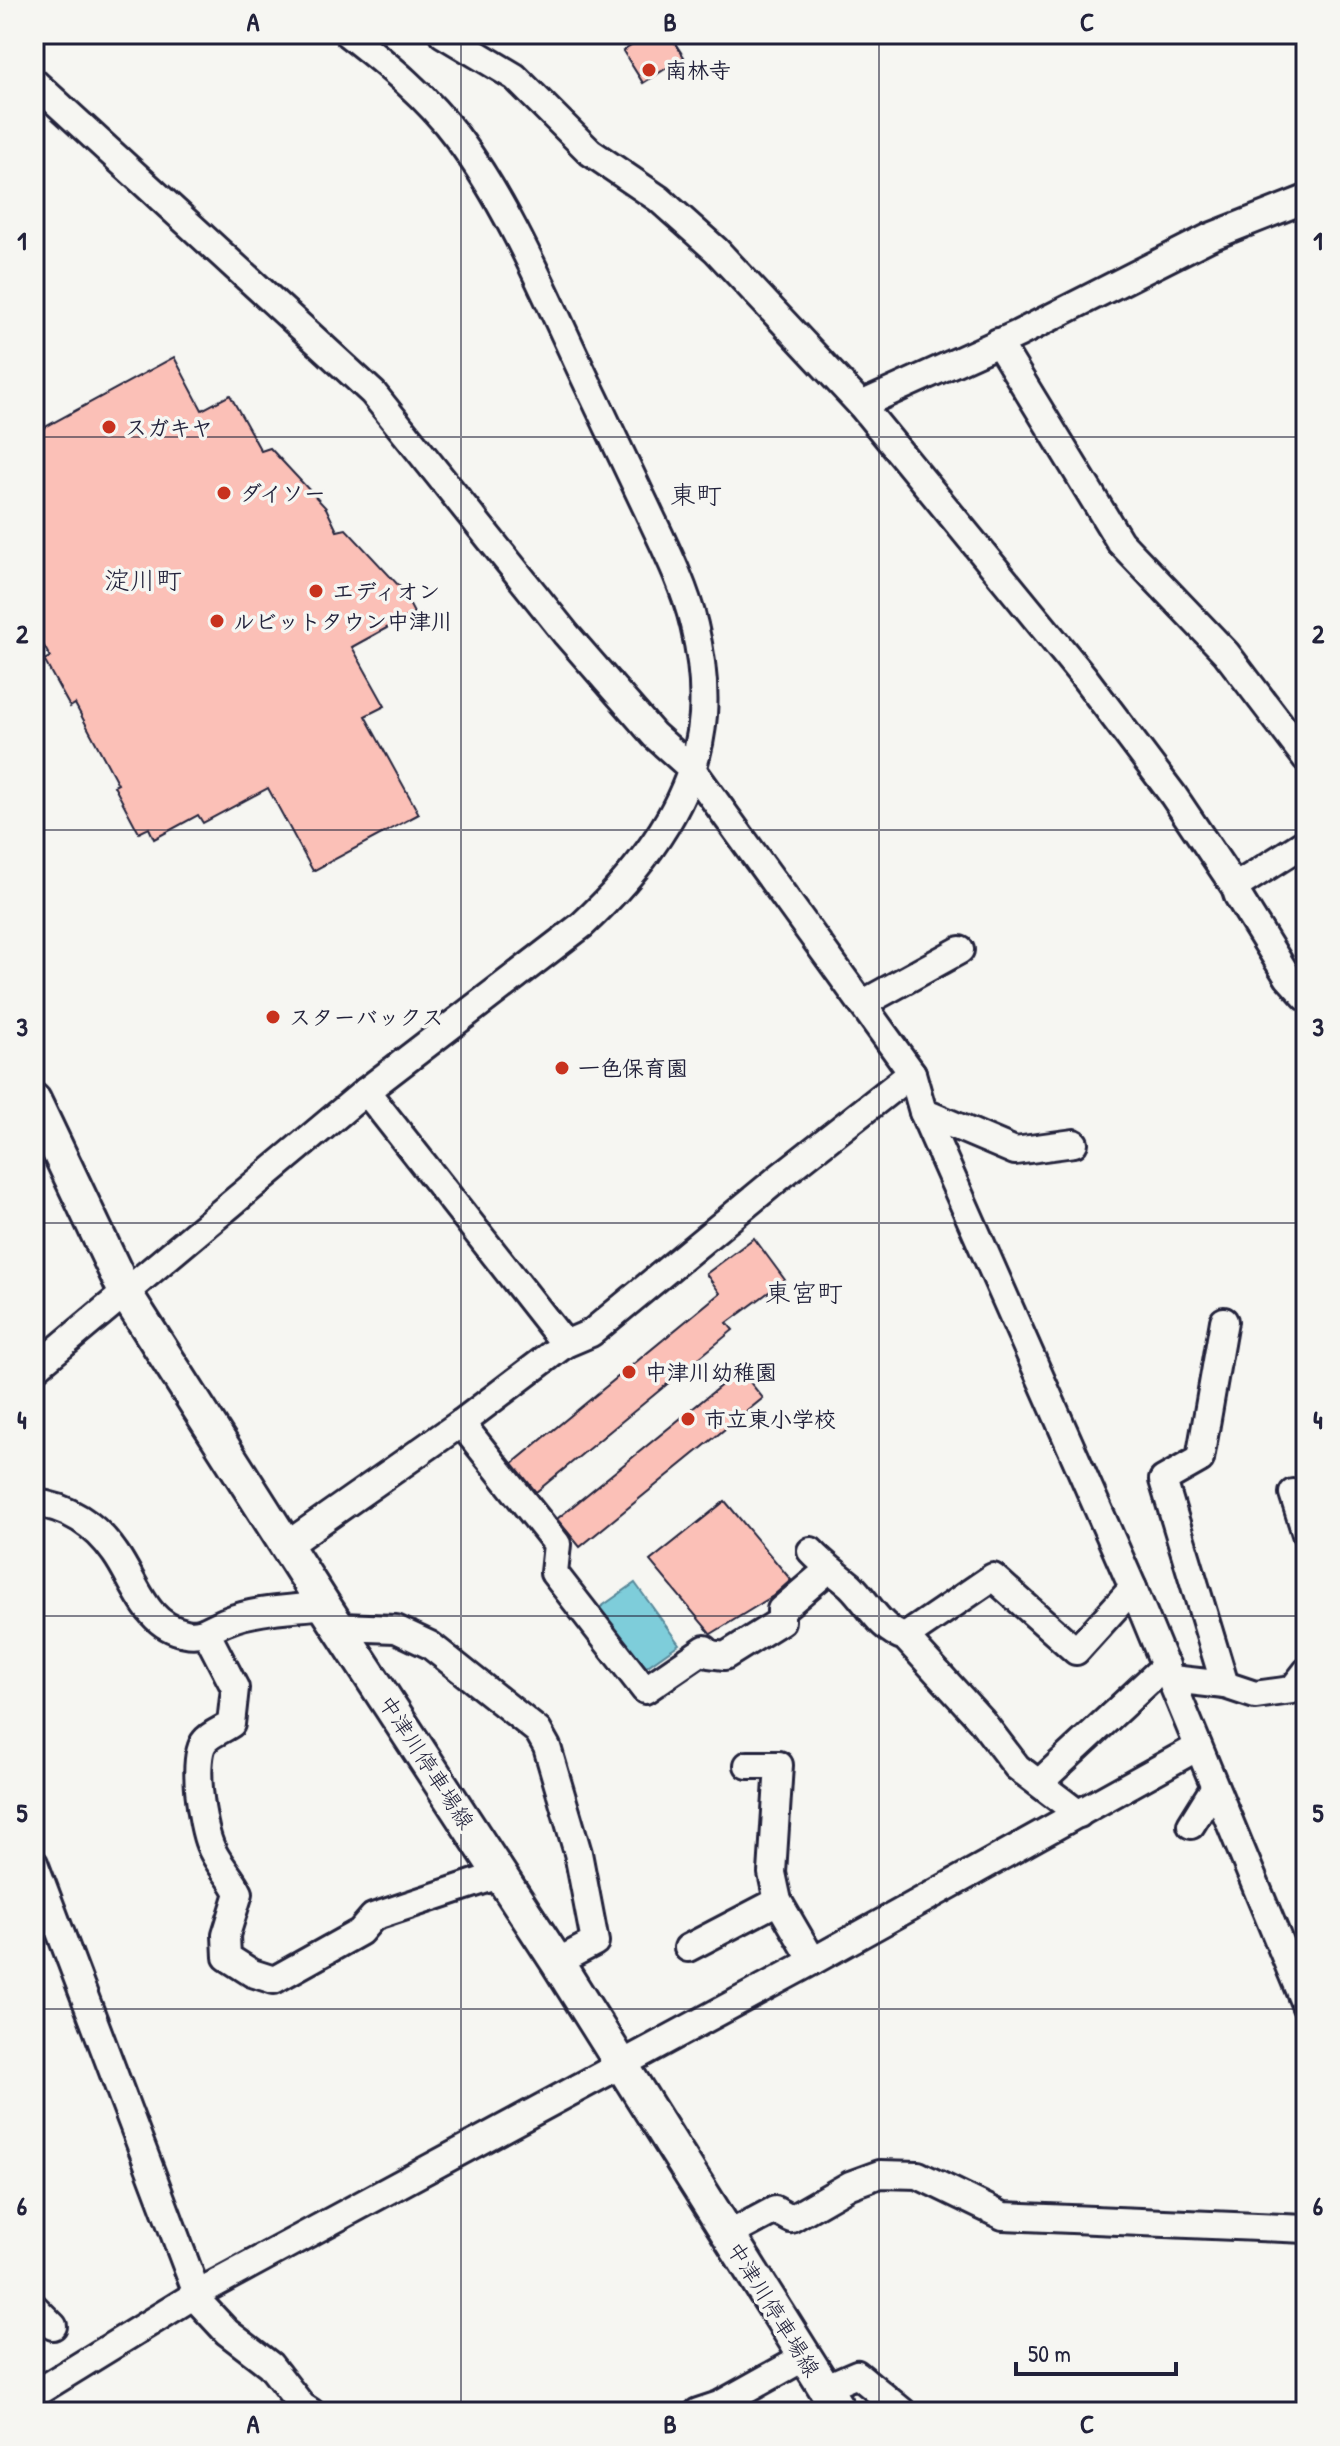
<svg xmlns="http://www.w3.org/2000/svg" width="1340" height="2446" viewBox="0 0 1340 2446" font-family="'Patrick Hand','Klee One',sans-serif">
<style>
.water{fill:#7ecdda;stroke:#59899a;stroke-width:2}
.building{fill:#fbc0b7;stroke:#22223b;stroke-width:2}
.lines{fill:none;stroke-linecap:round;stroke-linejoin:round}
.minor-casing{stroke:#22223b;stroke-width:32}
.major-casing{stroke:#22223b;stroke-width:38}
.minor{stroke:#f6f6f2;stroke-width:26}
.major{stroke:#f6f6f2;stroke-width:32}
.grid{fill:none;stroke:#22223b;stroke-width:2;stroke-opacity:0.55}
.poi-dot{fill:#c8321e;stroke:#f6f6f2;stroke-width:3}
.labels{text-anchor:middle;stroke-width:7;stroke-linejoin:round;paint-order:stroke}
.poi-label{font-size:22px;font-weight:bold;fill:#22223b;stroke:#f6f6f2;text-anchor:start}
.street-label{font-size:22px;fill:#22223b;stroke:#f6f6f2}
.quarter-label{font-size:26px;fill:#22223b;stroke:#f6f6f2}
.neatline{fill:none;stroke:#22223b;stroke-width:3}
.grid-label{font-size:26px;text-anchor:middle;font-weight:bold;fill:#22223b}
</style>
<rect width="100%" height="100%" fill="#f6f6f2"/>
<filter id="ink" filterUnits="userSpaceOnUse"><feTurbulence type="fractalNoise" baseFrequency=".0125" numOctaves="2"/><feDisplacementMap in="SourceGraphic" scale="16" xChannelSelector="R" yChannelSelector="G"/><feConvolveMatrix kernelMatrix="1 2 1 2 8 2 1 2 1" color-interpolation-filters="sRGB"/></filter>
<g filter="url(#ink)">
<path class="water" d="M635,1583L679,1644L642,1670L598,1609Z"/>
<g class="building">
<path d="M650,34H669L684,57L643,83L623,51Z"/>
<path d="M174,357L202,410L230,395L261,451L270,448L326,508L337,531L346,529L401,588L414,613L352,647L385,706L365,716L419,814L313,871L268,788L203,823L198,815L154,839L149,828L139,833L114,786L118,784L75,704L70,707L44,660L50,657L34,628V433Z"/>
<path d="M754,1238L785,1280L727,1323L733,1330L536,1492L513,1463L720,1293L706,1274Z"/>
<path d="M740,1370L763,1398L580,1547L557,1519Z"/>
<path d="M725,1501L791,1580L773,1596L711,1634L650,1561Z"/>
</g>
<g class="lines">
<defs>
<g id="minor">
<path d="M443,34L515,77L590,152L659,199L716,250L861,405L1084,677L1173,795L1235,887L1238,896L1288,977L1306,997"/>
<path d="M34,82L373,393L566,634L654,735L692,769L912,1073L923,1112L1133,1588L1306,2007"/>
<path d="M998,342L1120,542L1226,653L1306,758"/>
<path d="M861,405L1018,334L1210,237L1306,199"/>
<path d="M1235,887L1306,842"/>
<path d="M862,1004L960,950"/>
<path d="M366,1091L565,1344"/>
<path d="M923,1112L1015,1151L1074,1143"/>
<path d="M34,1369L366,1091L582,925C641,870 697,798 703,715C705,685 701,654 694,625C685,587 666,549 649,513C631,475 613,437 595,399C554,315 513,211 457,137C427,97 387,64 348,34"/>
<path d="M461,1423L557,1544L554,1573L645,1690L705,1649L709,1654L725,1656L781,1621V1610L829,1569"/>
<path d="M1293,1493L1306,1534"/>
<path d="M34,1503C67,1506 96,1525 115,1553C136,1582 145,1626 186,1633C202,1637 213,1626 227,1621C256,1609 293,1609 324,1605"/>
<path d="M287,1545L461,1423L565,1344L591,1333L781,1176L912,1073"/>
<path d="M811,1551C823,1564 837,1574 850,1585C868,1602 880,1630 905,1637L981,1720L1017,1767L1079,1814"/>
<path d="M341,1627L396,1629L430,1645L538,1731L547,1747L578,1853L595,1942L557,1962"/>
<path d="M206,1632L235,1688L231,1724C224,1729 210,1734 205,1741C191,1757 202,1826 210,1845C216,1862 231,1876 239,1893L226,1935L227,1957L252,1973L274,1980L360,1932L373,1917L499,1875"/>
<path d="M905,1637L993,1577L1076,1651L1133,1588"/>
<path d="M1172,1679L1225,1685L1163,1480L1200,1459L1224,1321"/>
<path d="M1225,1685L1255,1695L1292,1690L1306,1672"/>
<path d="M748,1765H779L772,1873L778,1901L813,1961"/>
<path d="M1039,1783L1166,1665"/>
<path d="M1191,1825L1214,1788"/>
<path d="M34,1863L201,2304L227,2332L270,2365L302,2406L311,2412"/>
<path d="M688,1948L778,1901"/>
<path d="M728,2235L775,2210L791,2219L850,2185L880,2174L918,2175L1003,2216L1306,2229"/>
<path d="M34,2307L53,2326"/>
<path d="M824,2388L857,2374L903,2412"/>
<path d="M34,2394L198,2293L813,1961L1198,1747"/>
<path d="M698,2412L719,2405L805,2357"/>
</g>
<path id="major" d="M34,1100L126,1294L324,1605L557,1962L840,2412"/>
</defs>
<use href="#minor" class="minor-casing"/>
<use href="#major" class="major-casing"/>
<use href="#minor" class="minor"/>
<use href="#major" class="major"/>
</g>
</g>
<path class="grid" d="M461,34V2412M879,34V2412M34,437H1306M34,830H1306M34,1223H1306M34,1616H1306M34,2009H1306"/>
<g class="poi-dot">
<circle cx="649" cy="70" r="8"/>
<circle cx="109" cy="427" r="8"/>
<circle cx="224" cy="493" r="8"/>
<circle cx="316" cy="591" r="8"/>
<circle cx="217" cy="621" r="8"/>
<circle cx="273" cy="1017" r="8"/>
<circle cx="562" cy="1068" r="8"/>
<circle cx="629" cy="1372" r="8"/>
<circle cx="688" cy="1419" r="8"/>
</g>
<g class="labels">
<g class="poi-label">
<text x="665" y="78">南林寺</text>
<text x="125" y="435">スガキヤ</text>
<text x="240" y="501">ダイソー</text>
<text x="332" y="599">エディオン</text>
<text x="233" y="629">ルビットタウン中津川</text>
<text x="289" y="1025">スターバックス</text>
<text x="578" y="1076">一色保育園</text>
<text x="645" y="1380">中津川幼稚園</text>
<text x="704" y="1427">市立東小学校</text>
</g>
<g class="street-label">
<text transform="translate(427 1762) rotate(57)" y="8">中津川停車場線</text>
<text transform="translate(774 2309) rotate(58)" y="8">中津川停車場線</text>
</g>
<g class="quarter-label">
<text x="696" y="504">東町</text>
<text x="143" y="589">淀川町</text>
<text x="804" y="1302">東宮町</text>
</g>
</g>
<rect width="1340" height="2446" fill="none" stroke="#f6f6f2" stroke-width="88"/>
<path d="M1016 2362v12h160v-12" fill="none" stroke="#22223b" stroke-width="4"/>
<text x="1028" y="2362" font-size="24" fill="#22223b" stroke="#f6f6f2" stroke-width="6" paint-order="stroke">50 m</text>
<rect x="44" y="44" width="1252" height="2358" class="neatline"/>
<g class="grid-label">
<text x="253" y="31">A</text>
<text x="670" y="31">B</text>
<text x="1087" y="31">C</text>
<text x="22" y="250">1</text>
<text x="1318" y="250">1</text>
<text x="22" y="643">2</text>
<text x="1318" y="643">2</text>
<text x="22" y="1036">3</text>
<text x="1318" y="1036">3</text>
<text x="22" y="1429">4</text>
<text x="1318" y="1429">4</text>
<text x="22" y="1822">5</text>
<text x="1318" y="1822">5</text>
<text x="22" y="2215">6</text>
<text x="1318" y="2215">6</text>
<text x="253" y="2433">A</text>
<text x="670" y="2433">B</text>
<text x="1087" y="2433">C</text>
</g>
</svg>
